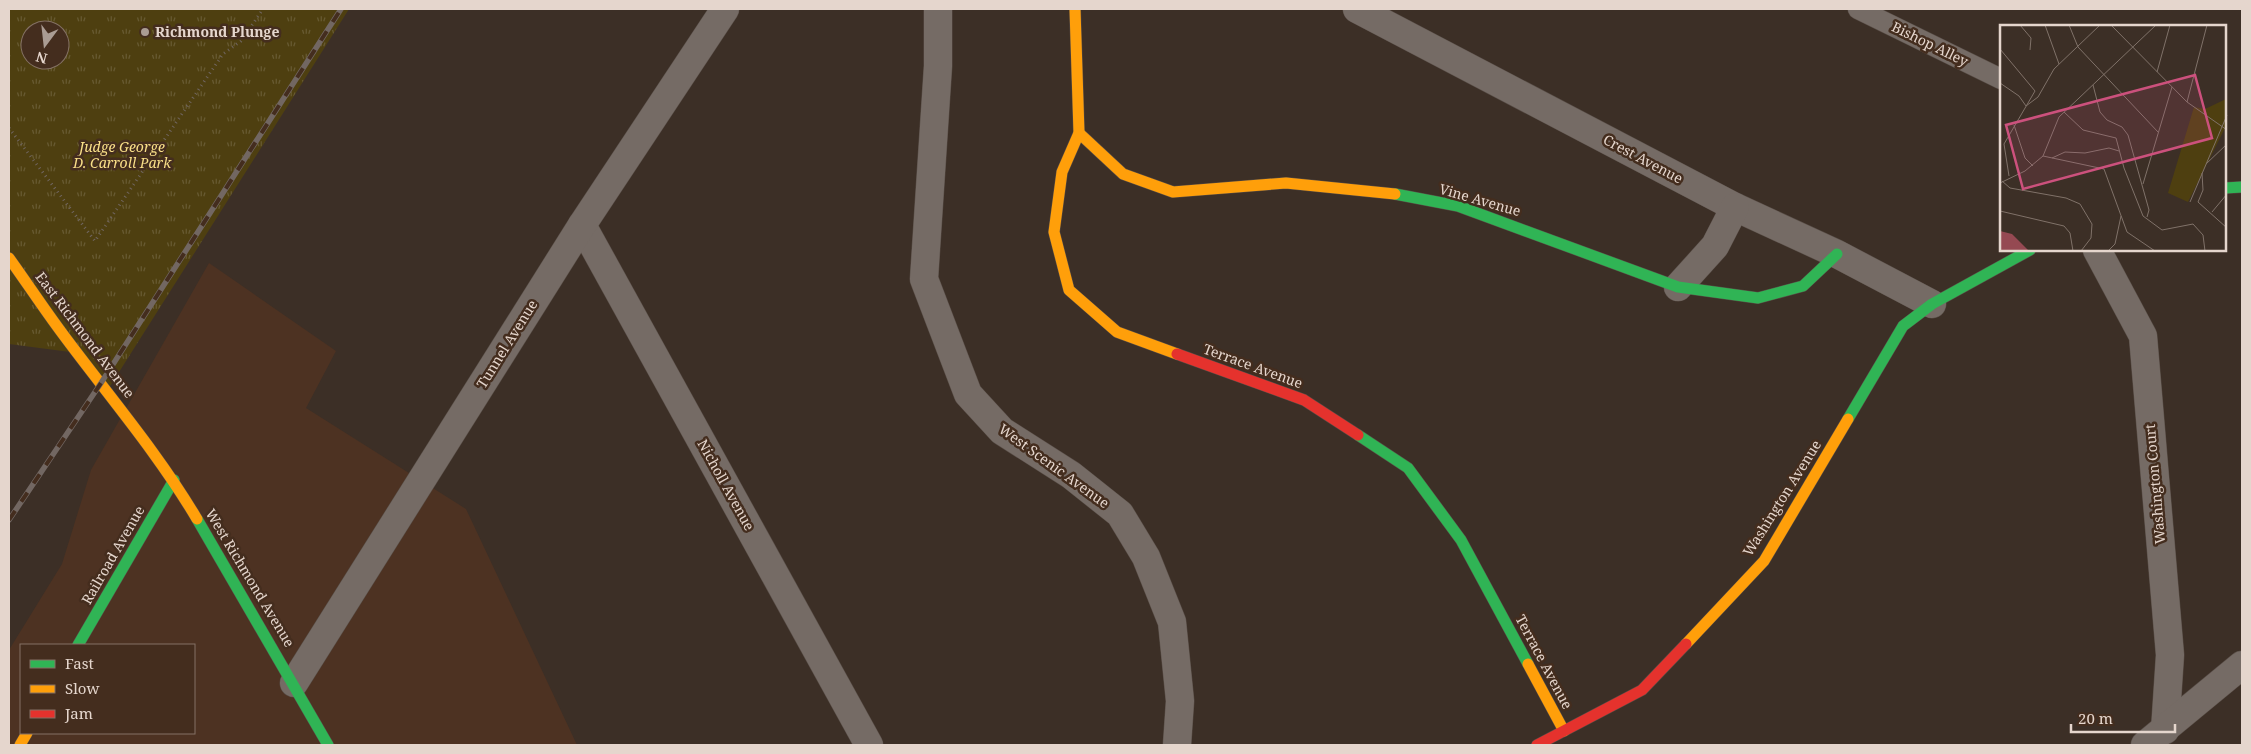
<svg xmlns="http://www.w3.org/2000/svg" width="2251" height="754" viewBox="0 0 2251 754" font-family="'Noto Serif',serif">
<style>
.built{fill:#4d3222;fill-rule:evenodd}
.park{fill:url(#park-tufts);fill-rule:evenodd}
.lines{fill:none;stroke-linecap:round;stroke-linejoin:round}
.lane-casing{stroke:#584d46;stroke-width:21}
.street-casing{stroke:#584d46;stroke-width:29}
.fast-casing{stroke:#584d46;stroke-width:12}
.slow-casing{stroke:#584d46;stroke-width:12}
.jam-casing{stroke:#584d46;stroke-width:12}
.path{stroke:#716661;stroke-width:3;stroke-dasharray:1 4;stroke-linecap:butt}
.lane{stroke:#756b65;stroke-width:20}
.street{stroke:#756b65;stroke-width:28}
.fast{stroke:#30b455;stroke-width:11}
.slow{stroke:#ff9f0a;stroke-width:11}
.jam{stroke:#e5322d;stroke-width:11}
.rail-casing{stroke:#726762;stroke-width:5.5}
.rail{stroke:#442d1e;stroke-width:4;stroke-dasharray:11;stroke-linecap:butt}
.poi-dot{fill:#aa9c93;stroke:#442d1e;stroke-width:2}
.labels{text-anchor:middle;stroke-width:5;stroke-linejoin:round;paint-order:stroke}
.poi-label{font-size:14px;font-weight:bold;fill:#e5d6cd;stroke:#442d1e;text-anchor:start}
.street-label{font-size:14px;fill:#e5d6cd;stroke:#442d1e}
.park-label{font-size:14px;font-style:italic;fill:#f9df88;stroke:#442d1e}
.inset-road{fill:none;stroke:#807269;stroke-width:1}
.view{fill:#cc517d;fill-opacity:0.15;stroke:#cc517d;stroke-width:2.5}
.inset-edge{fill:none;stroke:#e5d6cd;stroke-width:2.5}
</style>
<defs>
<pattern id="park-tufts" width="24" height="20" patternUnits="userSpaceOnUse" patternTransform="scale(1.25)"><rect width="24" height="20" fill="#4e3f10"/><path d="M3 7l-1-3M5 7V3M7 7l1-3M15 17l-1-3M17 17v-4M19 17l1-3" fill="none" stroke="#675a32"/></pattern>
</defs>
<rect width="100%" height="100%" fill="#3c2f26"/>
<path class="built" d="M209,263L336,351L306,408L466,509L577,745H9V650L62,564L91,470ZM21,645H194V733H21Z"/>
<path class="park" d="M9,9H349L107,391L78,353L9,344ZM30,30H60V60H30Z"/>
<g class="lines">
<defs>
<path id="lane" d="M1858,9L2001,79"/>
<g id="street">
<path d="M938,9V66L924,279L968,394L1002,431L1071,475L1120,514L1146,557L1172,622L1180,701L1177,745"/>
<path d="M1357,9L1735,207L1837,254L1932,304"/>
<path d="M582,225L869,745"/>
<path d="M2097,250L2143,336L2170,655L2165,730"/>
<path d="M1678,287L1715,246L1735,207"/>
<path d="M294,683L582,225L725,9"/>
<path d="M2145,745L2242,665"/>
</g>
<g id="fast">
<path d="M2225,188L2242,187"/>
<path d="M1395,194L1458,206L1678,287L1758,298L1803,286L1837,254"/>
<path d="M1848,419L1903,326L1932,304L2030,250"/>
<path d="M1358,435L1408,468L1461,540L1528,664"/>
<path d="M197,519L328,745"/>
<path d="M78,645L174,480"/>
</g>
<g id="slow">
<path d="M1075,9L1079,133L1062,172L1054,232L1069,290L1117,332L1177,354"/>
<path d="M1079,133L1123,174L1173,192L1286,183L1395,194"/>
<path d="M9,258C27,283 44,309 62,333C108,395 158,453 197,519"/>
<path d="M1686,644L1764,561L1848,419"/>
<path d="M1528,664L1564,731"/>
<path d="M20,745L27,733"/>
</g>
<g id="jam">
<path d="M1177,354L1304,400L1358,435"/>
<path d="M1537,745L1642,690L1686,644"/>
</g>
</defs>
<use href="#lane" class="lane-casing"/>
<use href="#street" class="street-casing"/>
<use href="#fast" class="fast-casing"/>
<use href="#slow" class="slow-casing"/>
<use href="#jam" class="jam-casing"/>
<path class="path" d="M9,128L95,241L223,54L241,41L263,9"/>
<use href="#lane" class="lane"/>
<use href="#street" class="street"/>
<use href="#fast" class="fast"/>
<use href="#slow" class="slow"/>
<use href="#jam" class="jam"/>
<defs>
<path id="rail" d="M9,520L101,383L341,9"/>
</defs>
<use href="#rail" class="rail-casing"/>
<use href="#rail" class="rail"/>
</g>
<circle class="poi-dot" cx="145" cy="32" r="5"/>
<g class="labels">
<g class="poi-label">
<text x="155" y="37">Richmond Plunge</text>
</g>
<g class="street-label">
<text transform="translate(1930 44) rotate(26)" y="5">Bishop Alley</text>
<text transform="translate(1643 159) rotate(28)" y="5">Crest Avenue</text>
<text transform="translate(1480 200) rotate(16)" y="5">Vine Avenue</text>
<text transform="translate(85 335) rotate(53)" y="5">East Richmond Avenue</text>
<text transform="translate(507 344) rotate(-58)" y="5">Tunnel Avenue</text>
<text transform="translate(1253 366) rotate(20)" y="5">Terrace Avenue</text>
<text transform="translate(1054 466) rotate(36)" y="5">West Scenic Avenue</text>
<text transform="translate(2155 484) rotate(-95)" y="5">Washington Court</text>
<text transform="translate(726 485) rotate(61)" y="5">Nicholl Avenue</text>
<text transform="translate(1782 498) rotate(-58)" y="5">Washington Avenue</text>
<text transform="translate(113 555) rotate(-60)" y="5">Railroad Avenue</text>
<text transform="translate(250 578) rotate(59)" y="5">West Richmond Avenue</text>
<text transform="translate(1544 662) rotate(62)" y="5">Terrace Avenue</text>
</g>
<g class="park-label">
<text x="122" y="152">Judge George<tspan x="122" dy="16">D. Carroll Park</tspan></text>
</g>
</g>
<g transform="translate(2000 25)">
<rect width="226" height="226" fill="#3c2f26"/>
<path d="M226,74V101L188,177L168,168L194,82L205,84Z" fill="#4e3f10"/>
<path d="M0,206L12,209L29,226H0Z" fill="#954952"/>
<path class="inset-road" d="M20,0L31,13L30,25M45,0L59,39M69,0L78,22L158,107M111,0L187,77L227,105M0,24L35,66L4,119L9,151M157,47L170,0M0,58L19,71L26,81M93,60L100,87L107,95L122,102L128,110L149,185L147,192M187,77L207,0M26,81L38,72L54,44L100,0M64,87L83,105L116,113L124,143L143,191L162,205L193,199L203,210L205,226M14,100L25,133L33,141M43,131L104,144L127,207L155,226M52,133L65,127L85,128L109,123L119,126M206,139L227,119M202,148L203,165L198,177L227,203M2,156L10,163L66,173L80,179L92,199L91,213L81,226M0,158L25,146L43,131L59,92L156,0M143,159L172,62M190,177L227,90M0,186L64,201L70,208L73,226M212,187L227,169M108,226L115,219L121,191"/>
<path class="view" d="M195,50L212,113L23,164L6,100Z"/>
<rect width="226" height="226" class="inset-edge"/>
</g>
<rect width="2251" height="754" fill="none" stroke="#e5d6cd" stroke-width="20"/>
<rect x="20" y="644" width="175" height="90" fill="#442d1e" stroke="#847164"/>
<rect x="30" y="660" width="25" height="8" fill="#30b455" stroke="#847164"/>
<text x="65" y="669" font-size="15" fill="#e5d6cd">Fast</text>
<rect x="30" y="685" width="25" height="8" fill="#ff9f0a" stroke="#847164"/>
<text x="65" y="694" font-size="15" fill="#e5d6cd">Slow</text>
<rect x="30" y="710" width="25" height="8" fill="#e5322d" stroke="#847164"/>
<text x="65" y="719" font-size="15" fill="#e5d6cd">Jam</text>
<g transform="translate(45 45) rotate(195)"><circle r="24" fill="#442d1e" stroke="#847164"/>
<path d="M0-4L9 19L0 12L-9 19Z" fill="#aa9c93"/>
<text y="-8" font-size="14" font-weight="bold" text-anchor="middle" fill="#e5d6cd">N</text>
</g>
<path d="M2071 724v8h104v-8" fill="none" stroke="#e5d6cd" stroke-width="2.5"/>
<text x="2078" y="724" font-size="15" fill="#e5d6cd" stroke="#442d1e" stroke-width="4" paint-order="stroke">20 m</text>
</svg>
